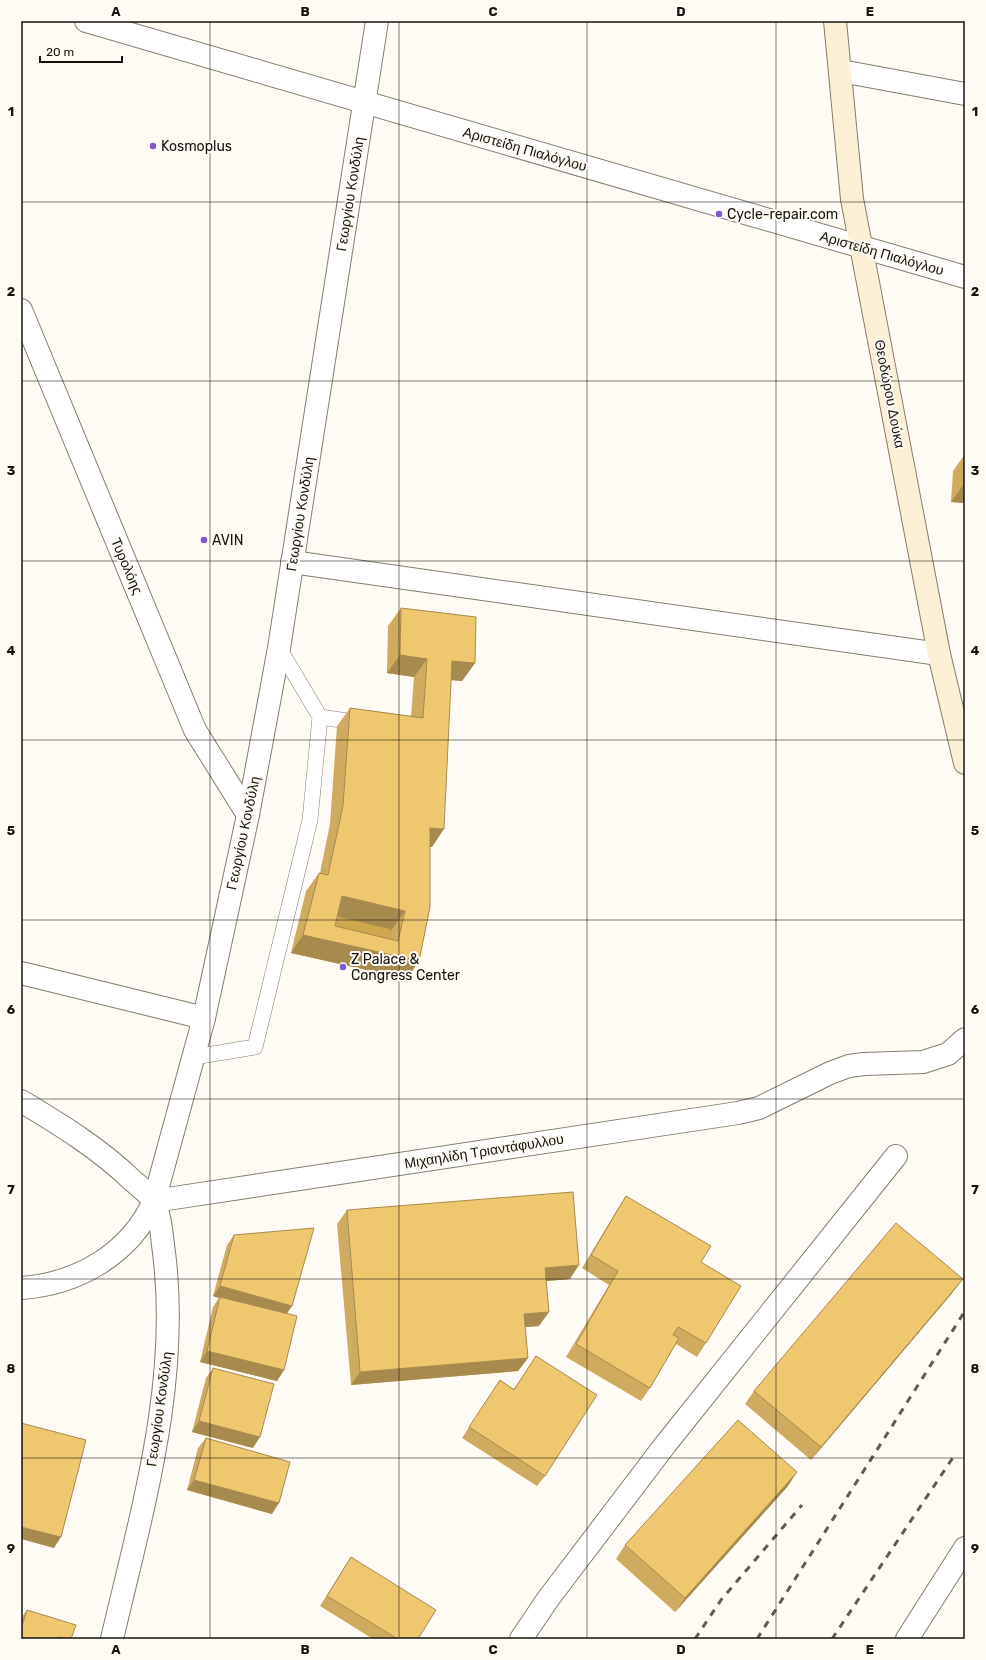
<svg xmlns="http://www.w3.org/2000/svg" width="986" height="1660" viewBox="0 0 986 1660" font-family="Rubik,sans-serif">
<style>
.water{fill:#cea74e;stroke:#967b3a}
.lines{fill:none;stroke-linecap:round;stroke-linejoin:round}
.service-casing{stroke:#847d6e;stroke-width:16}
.minor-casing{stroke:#847d6e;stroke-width:24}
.tertiary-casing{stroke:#847d6e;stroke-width:24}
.secondary-casing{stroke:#847d6e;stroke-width:24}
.service{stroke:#fff;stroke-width:15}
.minor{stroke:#fff;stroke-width:22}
.tertiary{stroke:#fff;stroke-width:22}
.secondary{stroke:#fbf0d5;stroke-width:22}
.rail{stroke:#5e5c56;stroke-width:3;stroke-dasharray:7 7;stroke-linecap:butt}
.wall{fill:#ceab5f;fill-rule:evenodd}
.shaded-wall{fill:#a78b4e}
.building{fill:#efc76f;stroke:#a78b4e;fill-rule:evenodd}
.grid{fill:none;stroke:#15130d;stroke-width:1;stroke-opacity:0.55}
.poi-dot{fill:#8258d2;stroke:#fefbf4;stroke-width:1.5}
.labels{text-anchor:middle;stroke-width:4;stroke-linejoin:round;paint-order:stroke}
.poi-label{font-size:14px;fill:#15130d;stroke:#fefbf4;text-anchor:start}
.street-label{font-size:14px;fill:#15130d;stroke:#fefbf4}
.neatline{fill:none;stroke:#15130d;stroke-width:1.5}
.grid-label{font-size:13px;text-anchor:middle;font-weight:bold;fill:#15130d}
</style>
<rect width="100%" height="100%" fill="#fefbf4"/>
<path class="water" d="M329,914L392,929L385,959L322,945Z"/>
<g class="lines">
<defs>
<g id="service">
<path d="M320,717L361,723"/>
<path d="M194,1057L255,1047L310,820L320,717L279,648"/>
</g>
<g id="minor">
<path d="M841,71L965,94"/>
<path d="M862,247L965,277"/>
<path d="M21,310L195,730L248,815"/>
<path d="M292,562L939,654"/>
<path d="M21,973L204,1018"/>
<path d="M21,1101C61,1125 100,1149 133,1181C140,1187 148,1193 153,1200C159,1208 162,1235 163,1245C182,1378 142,1510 112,1639"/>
<path d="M521,1639L548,1599L665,1445L896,1156"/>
<path d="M907,1639L965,1548"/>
</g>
<g id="tertiary">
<path d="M86,21L862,247"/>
<path d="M154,1201L738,1113L759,1108L830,1073L849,1066L864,1064L923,1062L948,1054L965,1039"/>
<path d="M21,1288C78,1284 130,1254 154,1201L204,1018L248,815L279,648L377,21"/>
</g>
<path id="secondary" d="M835,21L852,199L939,654L965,763"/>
</defs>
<use href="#service" class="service-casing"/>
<use href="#minor" class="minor-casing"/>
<use href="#tertiary" class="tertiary-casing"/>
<use href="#secondary" class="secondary-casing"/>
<use href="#service" class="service"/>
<use href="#minor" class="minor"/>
<use href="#tertiary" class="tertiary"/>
<use href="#secondary" class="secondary"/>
<g class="rail">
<path d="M695,1639L721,1600L802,1505"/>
<path d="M757,1639L965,1311"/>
<path d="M832,1639L954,1456"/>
</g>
</g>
<g class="wall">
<path d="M965,454V503L951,502L953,471Z"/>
<path d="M401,608L475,663L462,681L451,680L432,847H430L407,979L291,953L306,891L319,873H320L330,824L337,726L350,708L411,716L414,677L387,673L388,626ZM337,916L392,929L389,939L335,926Z"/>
<path d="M626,1196L701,1262L706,1343L697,1357L676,1344L650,1388L641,1401L566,1357L609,1285L582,1268L617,1210Z"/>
<path d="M347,1210L570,1279L546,1281L539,1326L525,1327L528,1358L518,1371L351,1385L337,1224Z"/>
<path d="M234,1235L292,1306L287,1313L284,1370L277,1381L200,1362L213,1307L219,1298L213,1296L227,1245Z"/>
<path d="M953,1292L811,1460L745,1404L754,1391Z"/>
<path d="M536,1356L545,1476L537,1486L462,1438L500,1380L514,1389Z"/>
<path d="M213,1368L253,1448L192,1432L206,1378Z"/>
<path d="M206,1438L272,1514L187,1490L198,1448Z"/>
<path d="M788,1486L675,1612L616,1559L625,1545Z"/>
<path d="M351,1557L418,1639H373L320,1606L344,1568Z"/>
<path d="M27,1610L21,1639V1618Z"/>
</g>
<g class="shaded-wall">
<path d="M964,484H965V503L951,502Z"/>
<path d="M400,655L427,659L414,677L387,673Z"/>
<path d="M452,661L475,663L462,681L439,679Z"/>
<path d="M430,828L444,829L432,847L417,846Z"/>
<path d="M342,896L405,911L392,929L329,914Z"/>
<path d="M303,935L419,961L407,979L291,953Z"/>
<path d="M579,1265L570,1279L536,1282L545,1268Z"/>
<path d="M963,1279L953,1292L811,1460L821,1447Z"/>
<path d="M220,1286L292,1306L285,1316L220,1297L219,1298L213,1296Z"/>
<path d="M549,1312L539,1326L515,1328L524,1314Z"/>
<path d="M207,1351L284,1370L277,1381L200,1362Z"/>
<path d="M528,1358L518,1371L351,1385L360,1372Z"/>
<path d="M199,1421L260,1437L253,1448L192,1432Z"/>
<path d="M797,1472L788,1486L675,1612L685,1598Z"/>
<path d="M194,1480L279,1503L272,1514L187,1490Z"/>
<path d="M21,1527L61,1537L54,1548L21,1539Z"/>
<path d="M59,1637L67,1639H57Z"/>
</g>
<g class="building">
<path d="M965,466V484H964Z"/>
<path d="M401,608L476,617L475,663L452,661L444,829L430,828V907L419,961L303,935L319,873L328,875L343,806L350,708L423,718L427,659L400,655ZM342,896L405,911L398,941L335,926Z"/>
<path d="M573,1192L579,1265L545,1268L549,1312L524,1314L528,1358L360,1372L347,1210Z"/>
<path d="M626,1196L711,1246L701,1262L741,1286L706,1343L678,1327L673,1335L679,1338L650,1388L576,1344L618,1271L591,1255Z"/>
<path d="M896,1223L963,1279L821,1447L754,1391Z"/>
<path d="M314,1228L292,1306L220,1286L234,1235Z"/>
<path d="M220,1297L297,1316L284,1370L207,1351Z"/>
<path d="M536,1356L597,1395L545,1476L469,1427L500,1380L514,1390Z"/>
<path d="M213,1368L274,1384L260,1437L199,1421Z"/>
<path d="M738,1420L797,1472L685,1598L625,1545Z"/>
<path d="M21,1423L86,1440L61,1537L21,1527Z"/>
<path d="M206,1438L290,1462L279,1503L194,1480Z"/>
<path d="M351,1557L436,1610L418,1639H398L327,1596Z"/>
<path d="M27,1610L76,1625L71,1639H67L59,1637L58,1639H21V1629Z"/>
</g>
<path class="grid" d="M210,21V1639M399,21V1639M587,21V1639M776,21V1639M21,202H965M21,381H965M21,561H965M21,740H965M21,920H965M21,1099H965M21,1279H965M21,1458H965"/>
<g class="poi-dot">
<circle cx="153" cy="146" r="4"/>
<circle cx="719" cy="214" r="4"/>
<circle cx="204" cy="540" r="4"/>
<circle cx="343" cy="967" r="4"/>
</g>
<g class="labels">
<g class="poi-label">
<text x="161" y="151">Kosmoplus</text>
<text x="727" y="219">Cycle-repair.com</text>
<text x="212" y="545">AVIN</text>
<text x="351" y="964">Z Palace &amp;<tspan x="351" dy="16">Congress Center</tspan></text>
</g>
<g class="street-label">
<text transform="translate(525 149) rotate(16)" y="5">Αριστείδη Πιαλόγλου</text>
<text transform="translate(350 194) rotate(-81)" y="5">Γεωργίου Κονδύλη</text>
<text transform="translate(882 253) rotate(16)" y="5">Αριστείδη Πιαλόγλου</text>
<text transform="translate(890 394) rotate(79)" y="5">Θεοδώρου Δούκα</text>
<text transform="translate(300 514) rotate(-81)" y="5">Γεωργίου Κονδύλη</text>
<text transform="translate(127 566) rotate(67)" y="5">Τυρολόης</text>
<text transform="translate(243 833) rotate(-78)" y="5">Γεωργίου Κονδύλη</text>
<text transform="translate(484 1151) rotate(-9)" y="5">Μιχαηλίδη Τριαντάφυλλου</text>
<text transform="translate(159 1409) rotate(-82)" y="5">Γεωργίου Κονδύλη</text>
</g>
</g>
<rect width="986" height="1660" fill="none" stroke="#fefbf4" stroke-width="44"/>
<path d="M40 56v6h82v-6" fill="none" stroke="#15130d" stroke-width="2"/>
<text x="46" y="56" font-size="12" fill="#15130d" stroke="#fefbf4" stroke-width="3" paint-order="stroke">20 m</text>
<rect x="22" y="22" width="942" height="1616" class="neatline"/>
<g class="grid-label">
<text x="116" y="16">A</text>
<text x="305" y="16">B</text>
<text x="493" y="16">C</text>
<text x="681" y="16">D</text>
<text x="870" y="16">E</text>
<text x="11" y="116">1</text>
<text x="975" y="116">1</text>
<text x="11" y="296">2</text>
<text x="975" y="296">2</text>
<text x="11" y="475">3</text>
<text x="975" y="475">3</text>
<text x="11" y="655">4</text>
<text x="975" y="655">4</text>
<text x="11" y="835">5</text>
<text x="975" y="835">5</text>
<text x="11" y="1014">6</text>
<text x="975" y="1014">6</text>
<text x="11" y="1194">7</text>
<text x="975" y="1194">7</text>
<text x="11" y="1373">8</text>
<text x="975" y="1373">8</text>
<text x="11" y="1553">9</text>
<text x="975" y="1553">9</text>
<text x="116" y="1654">A</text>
<text x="305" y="1654">B</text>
<text x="493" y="1654">C</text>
<text x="681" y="1654">D</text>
<text x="870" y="1654">E</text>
</g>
</svg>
